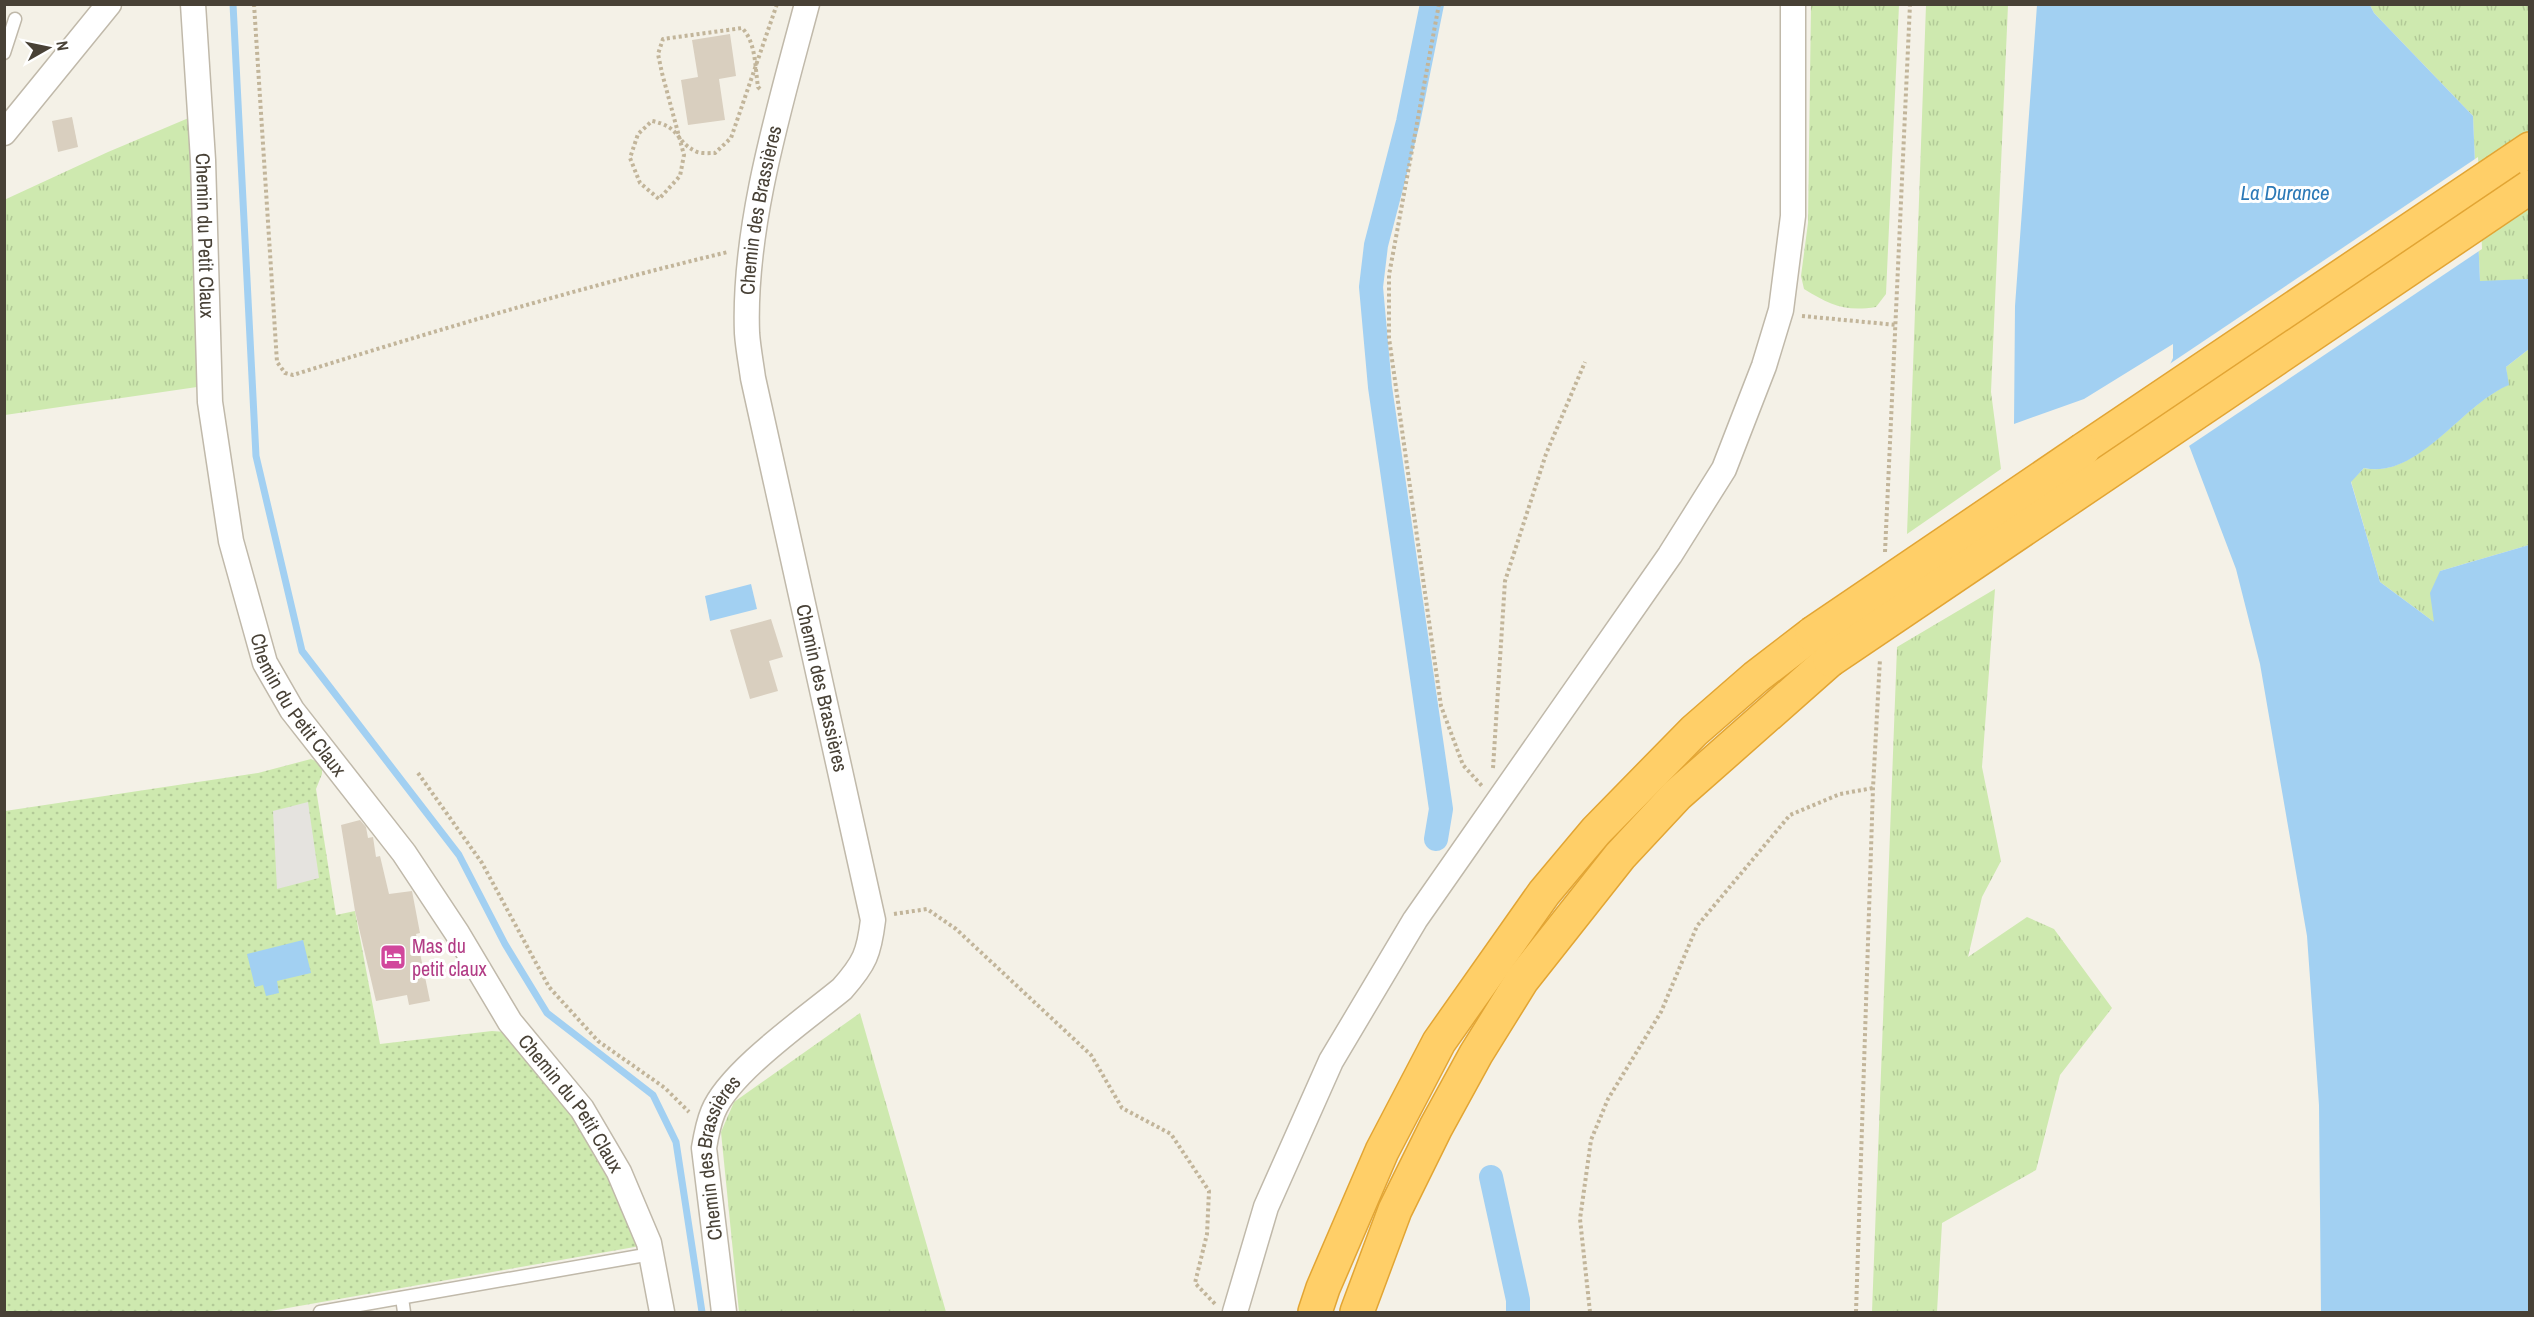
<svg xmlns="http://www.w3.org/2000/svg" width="2534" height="1317" viewBox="0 0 2534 1317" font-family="'Archivo Narrow',sans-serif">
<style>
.grass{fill:url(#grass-tufts)}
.garden{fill:url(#garden-dots)}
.parking{fill:#e5e3df}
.water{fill:#a2d0f2}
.pier{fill:#f4f1e7}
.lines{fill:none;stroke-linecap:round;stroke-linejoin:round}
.stream{stroke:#a2d0f2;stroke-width:7}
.canal{stroke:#a2d0f2;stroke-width:24}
.building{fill:#d9cfbf}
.lane-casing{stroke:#c0b9aa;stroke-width:15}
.street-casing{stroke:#c0b9aa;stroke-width:27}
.highway-casing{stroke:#e2a534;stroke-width:36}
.path{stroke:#c2b59a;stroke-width:4;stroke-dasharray:3 3;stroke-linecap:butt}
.lane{stroke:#fff;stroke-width:12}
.street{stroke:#fff;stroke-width:24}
.highway{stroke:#ffcf68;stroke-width:33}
.highway-bridge-casing{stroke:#e2a534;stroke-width:36;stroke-linecap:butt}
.highway-bridge{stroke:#ffcf68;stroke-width:33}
.labels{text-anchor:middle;stroke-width:6;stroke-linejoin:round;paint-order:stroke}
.street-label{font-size:20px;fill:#484136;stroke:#fff}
.hotel-label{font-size:20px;fill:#b23c85;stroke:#fff;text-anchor:start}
.water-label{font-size:21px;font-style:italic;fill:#2c79b7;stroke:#fff}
</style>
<defs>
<pattern id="grass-tufts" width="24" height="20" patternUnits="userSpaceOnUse" patternTransform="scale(1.5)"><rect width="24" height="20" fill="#cee9af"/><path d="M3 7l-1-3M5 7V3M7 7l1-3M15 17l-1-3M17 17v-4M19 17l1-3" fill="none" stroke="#b2c997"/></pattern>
<pattern id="garden-dots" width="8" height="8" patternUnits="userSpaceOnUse" patternTransform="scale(1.5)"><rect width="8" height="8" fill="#cee9af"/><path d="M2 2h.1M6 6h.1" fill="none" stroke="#b2c997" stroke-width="1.8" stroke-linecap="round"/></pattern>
</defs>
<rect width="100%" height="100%" fill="#f4f1e7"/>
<g class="grass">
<path d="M1811,5H1899L1886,294L1876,307C1845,312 1830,305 1804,289L1801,276L1808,223Z"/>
<path d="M1926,5H2008L1991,392L2001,469L1907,534Z"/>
<path d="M2370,5H2529V279L2480,282L2473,116L2374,13Z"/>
<path d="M191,117L197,387L5,415L4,200L108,152Z"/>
<path d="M2529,349V545L2440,571L2434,622L2380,582L2351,481L2364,468C2416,480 2463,404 2508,385L2506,367Z"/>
<path d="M1995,589L1982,767L2001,861L1982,897L1968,957L2027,917L2054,929L2112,1008L2060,1075L2036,1170L1942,1223L1937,1312H1872L1897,647Z"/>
<path d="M860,1013L946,1312H739L721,1132L734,1102Z"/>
</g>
<path class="garden" d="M311,759L322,764V774L316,789L336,915L355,911L380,1044L492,1031L506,1032L578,1112L646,1245L265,1312H5V811L258,773Z"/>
<path class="parking" d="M308,802L319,878L277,889L273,811Z"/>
<g class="water">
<path d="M2037,5H2370L2374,13L2473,116L2480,281L2529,279V349L2506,367L2509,385C2462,404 2418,480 2364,468L2351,482L2380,582L2434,622L2430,593L2440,571L2529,545V1312H2321L2319,1105L2307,936L2260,664L2236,569L2190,448L2172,410L2164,377L2173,358V344L2084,399L2014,424L2015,306Z"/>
<path d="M751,584L757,609L710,621L705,596Z"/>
<path d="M303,940L311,973L277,981L279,993L266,996L263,985L255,987L247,954Z"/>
</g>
<path class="pier" d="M2478,157L2482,249L2186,448L2169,411L2161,377L2165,367Z"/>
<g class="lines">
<path class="stream" d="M233,4L256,456L302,651L459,855L505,944L547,1013L653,1095L676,1142L702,1312"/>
<g class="canal">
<path d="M1432,4L1408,122L1376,245L1371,287L1380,387L1441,809L1436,839"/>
<path d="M1491,1177L1518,1300V1312"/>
</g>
</g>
<g class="building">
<path d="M730,34L736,76L719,79L725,120L688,125L681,80L698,77L692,40Z"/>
<path d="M72,117L78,147L58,152L52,121Z"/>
<path d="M771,619L783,657L769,661L778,691L750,699L730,630Z"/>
<path d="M360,820L366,827L368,838L373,837L376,857L380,856L389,894L412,891L420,933L416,934L430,1001L409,1005L407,995L376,1001L355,911L341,825Z"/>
</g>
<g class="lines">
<defs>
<g id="lane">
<path d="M4,53L15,19"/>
<path d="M402,1298L404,1312"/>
<path d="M320,1312L651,1254"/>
</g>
<g id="street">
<path id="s1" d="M193,4L203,160L210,402L231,541L265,663L292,710L404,853L457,933L510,1022L582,1109L619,1172L649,1243L662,1312"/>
<path d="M4,133L109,4"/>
<path id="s2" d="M724,1312L704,1148C706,1136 708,1124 713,1112C729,1072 807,1018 842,989C865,963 869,953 873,920L753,378C751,363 748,348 747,333C743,227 780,106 807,4"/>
<path d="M1235,1312L1266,1207L1331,1061L1415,920L1670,555L1724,469L1764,366L1781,310L1793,216V4"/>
</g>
<g id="highway">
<path d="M2083,450L2530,149"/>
<path d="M1315,1312L1323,1288L1382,1151L1439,1042L1544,893L1596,831L1694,731L1756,677L1812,634"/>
<path d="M1357,1312L1395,1210L1436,1127L1476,1054L1522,980L1620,856L1677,795L1830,660"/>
</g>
</defs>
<use href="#lane" class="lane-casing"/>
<use href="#street" class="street-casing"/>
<use href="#highway" class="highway-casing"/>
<g class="path">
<path d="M254,4L277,362L285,373L293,375C437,330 582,287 728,252"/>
<path d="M1439,4L1389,275V338L1441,706L1463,765L1482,786"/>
<path d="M760,89L758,87C755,67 756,42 742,28L663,39L658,54L662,73L684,155L680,176L659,199L640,183L630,158L638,134L652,121C681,127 675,141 695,151C700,154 709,153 715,153L731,138L777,4"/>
<path d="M1802,316L1897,325"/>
<path d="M1885,552L1910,4"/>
<path d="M1493,768L1505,581L1546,454L1585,362"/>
<path d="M418,773L482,863L549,987L598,1041L665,1088L689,1112"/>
<path d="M894,914L927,909L956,929L1091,1055L1122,1108L1171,1134L1209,1191L1207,1234L1195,1283L1215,1304"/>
<path d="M1590,1312L1580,1219L1591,1140L1608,1099L1661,1012L1697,926L1790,815L1840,794L1873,788"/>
<path d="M1856,1312L1873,788L1880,659"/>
</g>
<use href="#lane" class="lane"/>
<use href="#street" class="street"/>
<use href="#highway" class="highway"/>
<defs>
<g id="highway-bridge">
<path d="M1812,634L2083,450"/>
<path d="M1830,660L2530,187"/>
</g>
</defs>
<use href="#highway-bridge" class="highway-bridge-casing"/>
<use href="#highway-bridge" class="highway-bridge"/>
</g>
<defs>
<symbol id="hotel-square" viewBox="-11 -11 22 22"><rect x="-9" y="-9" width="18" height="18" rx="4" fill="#d1479c" stroke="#fff"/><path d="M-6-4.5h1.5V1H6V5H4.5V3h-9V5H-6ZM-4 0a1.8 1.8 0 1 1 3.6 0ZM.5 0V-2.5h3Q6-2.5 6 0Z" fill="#fff"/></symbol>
</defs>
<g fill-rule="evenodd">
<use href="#hotel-square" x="378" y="942" width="30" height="30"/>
</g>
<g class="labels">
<g class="street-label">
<text dy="7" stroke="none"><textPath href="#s2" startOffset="1184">Chemin des Brassières</textPath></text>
<text dy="7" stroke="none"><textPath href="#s1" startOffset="232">Chemin du Petit Claux</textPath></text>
<text transform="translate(822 688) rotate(77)" y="7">Chemin des Brassières</text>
<text dy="7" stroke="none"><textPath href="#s1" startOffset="718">Chemin du Petit Claux</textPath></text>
<text dy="7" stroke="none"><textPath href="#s1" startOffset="1203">Chemin du Petit Claux</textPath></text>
<text dy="7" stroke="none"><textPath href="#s2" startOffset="158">Chemin des Brassières</textPath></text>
</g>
<g class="hotel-label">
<text x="412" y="953">Mas du<tspan x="412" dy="23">petit claux</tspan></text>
</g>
<g class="water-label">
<text x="2285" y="200">La Durance</text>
</g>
</g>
<rect width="2534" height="1317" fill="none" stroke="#484136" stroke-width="12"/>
<g transform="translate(48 48) rotate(81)" stroke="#ffffff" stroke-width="4.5" paint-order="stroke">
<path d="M0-4.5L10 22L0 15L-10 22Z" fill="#484136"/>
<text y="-9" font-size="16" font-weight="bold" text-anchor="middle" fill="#484136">N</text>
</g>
</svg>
